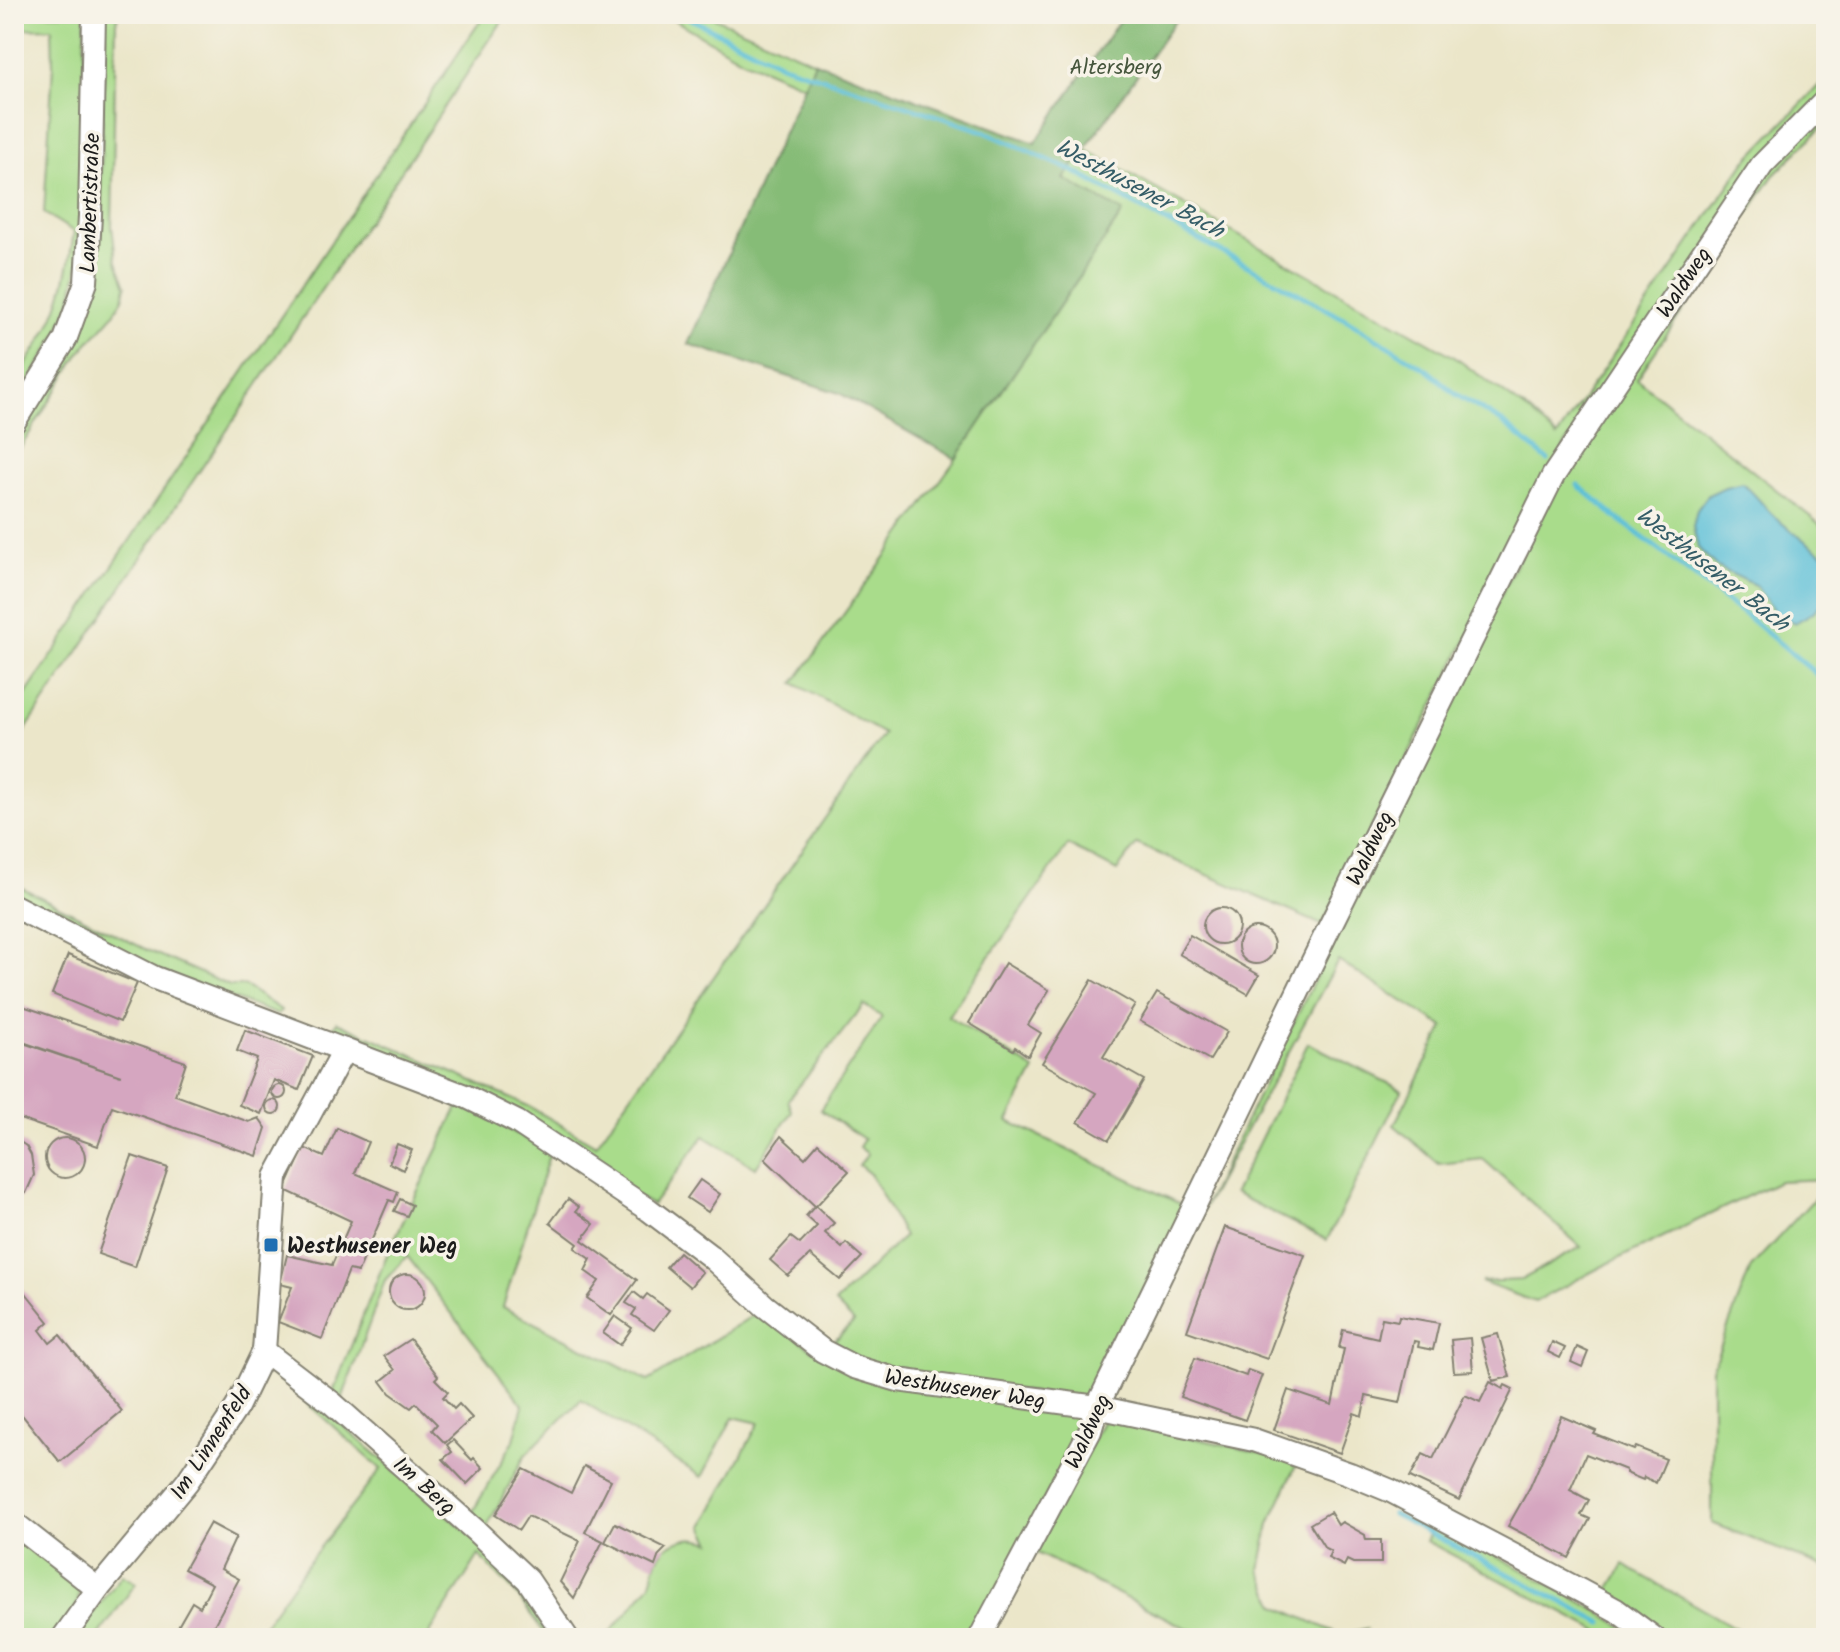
<svg xmlns="http://www.w3.org/2000/svg" width="1840" height="1652" viewBox="0 0 1840 1652" font-family="Kalam,sans-serif">
<style>
.green{fill:#a9dc8b;stroke:#627c54;stroke-width:2}
.forest{fill:#86bc77;stroke:#516c4a;stroke-width:2}
.water{fill:#5abfd8;stroke:#3b6e7a;stroke-width:2}
.lines{fill:none;stroke-linecap:round;stroke-linejoin:round}
.stream{stroke:#5abfd8;stroke-width:5}
.building{fill:#d5a6c0}
.minor-casing{stroke:#848172;stroke-width:26}
.minor{stroke:#fff;stroke-width:22}
.poi-dot{fill:#1f6fb2;stroke:#f7f3e8;stroke-width:3}
.labels{text-anchor:middle;stroke-width:7;stroke-linejoin:round;paint-order:stroke}
.park-label{font-size:22px;fill:#46563d;stroke:#f7f3e8}
.street-label{font-size:22px;fill:#1c1c1c;stroke:#f7f3e8}
.poi-label{font-size:22px;font-weight:bold;fill:#1c1c1c;stroke:#f7f3e8;text-anchor:start}
.water-label{font-size:24px;font-style:italic;fill:#355d67;stroke:#f7f3e8}
</style>
<rect width="100%" height="100%" fill="#f7f3e8"/>
<filter id="ink" filterUnits="userSpaceOnUse"><feTurbulence type="fractalNoise" baseFrequency=".0125" numOctaves="2"/><feDisplacementMap in="SourceGraphic" scale="16" xChannelSelector="R" yChannelSelector="G"/><feConvolveMatrix kernelMatrix="1 2 1 2 8 2 1 2 1" color-interpolation-filters="sRGB"/></filter>
<filter id="wash" filterUnits="userSpaceOnUse"><feTurbulence type="fractalNoise" baseFrequency=".006" numOctaves="4" result="noise"/><feDisplacementMap in="SourceGraphic" scale="32" xChannelSelector="R" yChannelSelector="G"/><feGaussianBlur stdDeviation="1.8" result="paint"/><feColorMatrix in="noise" values="0 0 0 0 0 0 0 0 0 0 0 0 0 0 0 0 0 1.4 0 .05"/><feComposite in="paint" operator="in"/></filter>
<g filter="url(#wash)">
<rect width="100%" height="100%" fill="#ebe6c9"/>
<g class="green">
<path d="M14,14H85L79,262L71,300L57,335L14,406C14,370 33,359 48,328C64,298 69,264 74,232L44,213L53,65L52,28L14,29Z"/>
<path d="M105,14H119L116,22L112,226L116,259L126,286L123,299L113,315L81,351L14,458V438L79,332L95,292L99,259Z"/>
<path d="M485,14H507L14,747V712Z"/>
<path d="M664,14H706L815,62L804,86L743,60Z"/>
<path d="M1826,78V95L1565,445L1322,925L1137,844L1117,871L1068,845L948,1016L1035,1070L1008,1121L1187,1207L1093,1392L1081,1399L898,1374L828,1347L854,1322L835,1303L904,1236L871,1175L859,1165L868,1154L859,1147L864,1139L820,1110L882,1017L864,1005L788,1100L792,1111L756,1168L704,1136L652,1205L328,1035L337,1022L528,1106L596,1145L884,734L794,683L956,459L1123,212L1064,179L1085,149L1453,356L1531,413L1557,437L1745,162Z"/>
<path d="M1826,107V123L1773,176L1637,379L1826,529V1179L1779,1181L1601,1267L1535,1302L1481,1282L1521,1280L1581,1247L1483,1159L1439,1164L1394,1125L1444,1027L1338,961L1203,1210L1555,483L1764,170Z"/>
<path d="M14,884L147,950L230,986H245L281,1010L278,1015L159,971L14,899Z"/>
<path d="M1308,1043L1402,1090L1327,1240L1234,1193Z"/>
<path d="M460,1103L550,1152L503,1307L648,1381L760,1311L820,1355L1083,1414L1086,1417L975,1638H605C621,1620 636,1603 650,1584C654,1577 653,1573 655,1566C663,1539 689,1534 712,1542L703,1526L759,1423L733,1417L702,1477L581,1400L525,1455L485,1531L469,1518L514,1440L523,1405L407,1256L385,1280L341,1402L332,1395L386,1257Z"/>
<path d="M1826,1186V1568L1712,1523V1369L1751,1267Z"/>
<path d="M271,1374H282L501,1561L561,1638H547L517,1595L479,1555L427,1638H255L307,1564L381,1469L289,1387Z"/>
<path d="M1104,1418L1298,1461L1269,1524L1260,1570L1276,1606L1341,1635L1368,1628L1349,1638H1206L1033,1551Z"/>
<path d="M1435,1522L1598,1611L1640,1638H1611L1426,1541Z"/>
<path d="M14,1533L73,1578L80,1591L77,1605L53,1638H14Z"/>
<path d="M1624,1565L1753,1638H1668L1621,1606L1604,1598Z"/>
<path d="M122,1575L136,1583L97,1638H74Z"/>
</g>
<path class="forest" d="M1124,14H1180L1064,179L1123,212L956,459L839,393L688,344L815,62L1035,143Z"/>
<path class="water" d="M1742,483C1755,493 1762,505 1774,516C1790,531 1808,543 1826,556V600L1812,613L1795,623L1778,616L1755,585L1717,567L1698,548L1693,527L1697,510L1708,495L1725,487Z"/>
<g class="lines">
<g class="stream">
<path d="M681,14L783,65L983,131L1073,171L1347,320L1427,370L1457,395L1502,422L1548,460"/>
<path d="M1578,485L1617,518L1749,618L1826,682"/>
<path d="M1393,1514L1603,1623"/>
<path d="M1621,1634L1627,1638"/>
</g>
</g>
<g id="blocks">
<g class="building">
<circle cx="1221" cy="926" r="18"/>
<circle cx="1256" cy="946" r="18"/>
<path d="M1190,935L1259,975L1248,994L1179,954Z"/>
<path d="M68,955L137,983L120,1022L52,994Z"/>
<path d="M1005,963L1049,990L1028,1025L1041,1033L1028,1056L1015,1047L1013,1050L969,1023Z"/>
<path d="M1092,980L1135,1005L1103,1057L1144,1080L1109,1140L1078,1122L1096,1093L1042,1063Z"/>
<path d="M1157,993L1227,1032L1210,1060L1140,1021Z"/>
<path d="M14,1003L186,1062L175,1095L249,1122L259,1118L266,1128L257,1156L112,1106L98,1146L14,1117V1040L121,1076L14,1039Z"/>
<path d="M245,1030L313,1056L299,1090L274,1080L261,1114L239,1105L257,1059L237,1051Z"/>
<circle cx="279" cy="1092" r="7"/>
<circle cx="273" cy="1107" r="7"/>
<path d="M337,1128L368,1142L355,1173L398,1192L394,1202L389,1200L358,1272L349,1270L322,1339L278,1322L292,1287L280,1284L287,1255L332,1265L351,1221L285,1190L304,1148L324,1157Z"/>
<path d="M781,1136L805,1158L818,1143L849,1171L816,1206L834,1223L825,1233L842,1248L846,1243L862,1257L840,1280L810,1255L788,1276L770,1260L791,1237L800,1244L817,1226L806,1216L815,1206L765,1159Z"/>
<path d="M14,1138L26,1146L31,1155L34,1175L26,1193L14,1202Z"/>
<circle cx="65" cy="1158" r="20"/>
<path d="M397,1144L412,1150L403,1170L389,1163Z"/>
<path d="M132,1156L168,1168L135,1267L98,1254Z"/>
<path d="M700,1180L720,1194L708,1212L687,1198Z"/>
<path d="M400,1199L412,1205L407,1216L394,1211Z"/>
<path d="M568,1199L579,1207L576,1211L594,1224L582,1240L637,1280L611,1315L587,1298L599,1281L585,1271L591,1259L575,1248L578,1244L550,1223Z"/>
<path d="M1225,1227L1305,1255L1267,1359L1187,1331Z"/>
<path d="M679,1252L702,1272L690,1287L666,1267Z"/>
<circle cx="407" cy="1292" r="18"/>
<path d="M14,1278L49,1322L40,1330L50,1343L60,1335L122,1411L60,1462L14,1405Z"/>
<path d="M634,1292L643,1299L647,1294L669,1310L654,1330L632,1315L636,1309L626,1303Z"/>
<path d="M615,1316L632,1328L620,1345L603,1333Z"/>
<path d="M1399,1316L1439,1323L1433,1350L1418,1347L1419,1342L1414,1341L1400,1403L1366,1396L1362,1416L1354,1413L1340,1453L1274,1430L1288,1390L1332,1405L1344,1349L1339,1348L1343,1330L1378,1338L1382,1318L1398,1321Z"/>
<path d="M1498,1334L1510,1377L1493,1381L1481,1338Z"/>
<path d="M1470,1338L1473,1371L1454,1372L1451,1340Z"/>
<path d="M410,1339L438,1376L435,1379L448,1392L443,1397L454,1409L459,1404L472,1418L445,1443L432,1430L437,1424L416,1403L411,1408L390,1393L381,1381L395,1370L384,1356Z"/>
<path d="M1552,1342L1565,1348L1560,1358L1548,1352Z"/>
<path d="M1577,1347L1588,1352L1582,1367L1571,1362Z"/>
<path d="M1195,1358L1246,1376L1248,1370L1262,1375L1245,1420L1180,1397Z"/>
<path d="M1490,1382L1503,1389L1505,1385L1513,1389L1459,1500L1410,1477L1423,1454L1433,1459L1465,1395L1480,1402Z"/>
<path d="M1561,1416L1596,1431L1594,1434L1634,1450L1636,1447L1666,1459L1656,1483L1644,1477L1643,1480L1626,1473V1470L1586,1454L1570,1490L1589,1500L1581,1515L1590,1519L1569,1558L1508,1526L1530,1487Z"/>
<path d="M453,1440L472,1460L474,1458L483,1468L467,1484L443,1459L452,1452L447,1445Z"/>
<path d="M584,1466L611,1480L585,1532L603,1541L574,1598L560,1582L580,1541L528,1516L519,1530L495,1515L524,1469L571,1493Z"/>
<path d="M1330,1512L1338,1525L1342,1522L1365,1535L1366,1540H1381V1563H1353L1347,1560L1344,1566L1328,1558L1331,1551L1325,1548L1310,1524Z"/>
<path d="M210,1523L236,1537L221,1569L239,1579L207,1638H178L173,1635L192,1602L200,1607L212,1584L184,1569Z"/>
<path d="M615,1523L666,1548L659,1555L655,1566L605,1542Z"/>
</g>
</g>
</g>
<g filter="url(#ink)">
<use href="#blocks" fill-opacity="0" stroke="#848172" stroke-width="2"/>
<g class="lines">
<defs>
<g id="minor">
<path d="M14,422L65,340L86,282L90,216L94,14"/>
<path d="M14,906L155,978L465,1096L517,1122L649,1210L710,1256L765,1306L823,1351L854,1367L898,1380L1097,1407L1254,1440L1350,1474L1391,1491L1581,1591L1616,1610L1654,1638"/>
<path d="M264,1351L332,1403L476,1531L528,1580L567,1638"/>
<path d="M14,1523L98,1589"/>
<path d="M63,1638L98,1589L187,1482L237,1407L264,1351L276,1177L344,1050"/>
<path d="M980,1638L1090,1431L1097,1407L1327,932L1553,476L1762,165L1826,100"/>
</g>
</defs>
<use href="#minor" class="minor-casing"/>
<use href="#minor" class="minor"/>
</g>
</g>
<rect class="poi-dot" x="263" y="1237" width="16" height="16" rx="4"/>
<g class="labels">
<g class="park-label">
<text x="1116" y="74">Altersberg</text>
</g>
<g class="street-label">
<text transform="translate(89 203) rotate(-88)" y="8">Lambertistraße</text>
<text transform="translate(1683 282) rotate(-56)" y="8">Waldweg</text>
<text transform="translate(1369 848) rotate(-64)" y="8">Waldweg</text>
<text transform="translate(965 1388) rotate(9)" y="8">Westhusener Weg</text>
<text transform="translate(1087 1431) rotate(-65)" y="8">Waldweg</text>
<text transform="translate(210 1442) rotate(-57)" y="8">Im Linnenfeld</text>
<text transform="translate(425 1485) rotate(42)" y="8">Im Berg</text>
</g>
<g class="poi-label">
<text x="287" y="1253">Westhusener Weg</text>
</g>
<g class="water-label">
<text transform="translate(1140 188) rotate(28)" y="8">Westhusener Bach</text>
<text transform="translate(1713 569) rotate(38)" y="8">Westhusener Bach</text>
</g>
</g>
<rect width="1840" height="1652" fill="none" stroke="#f7f3e8" stroke-width="48"/>
</svg>
